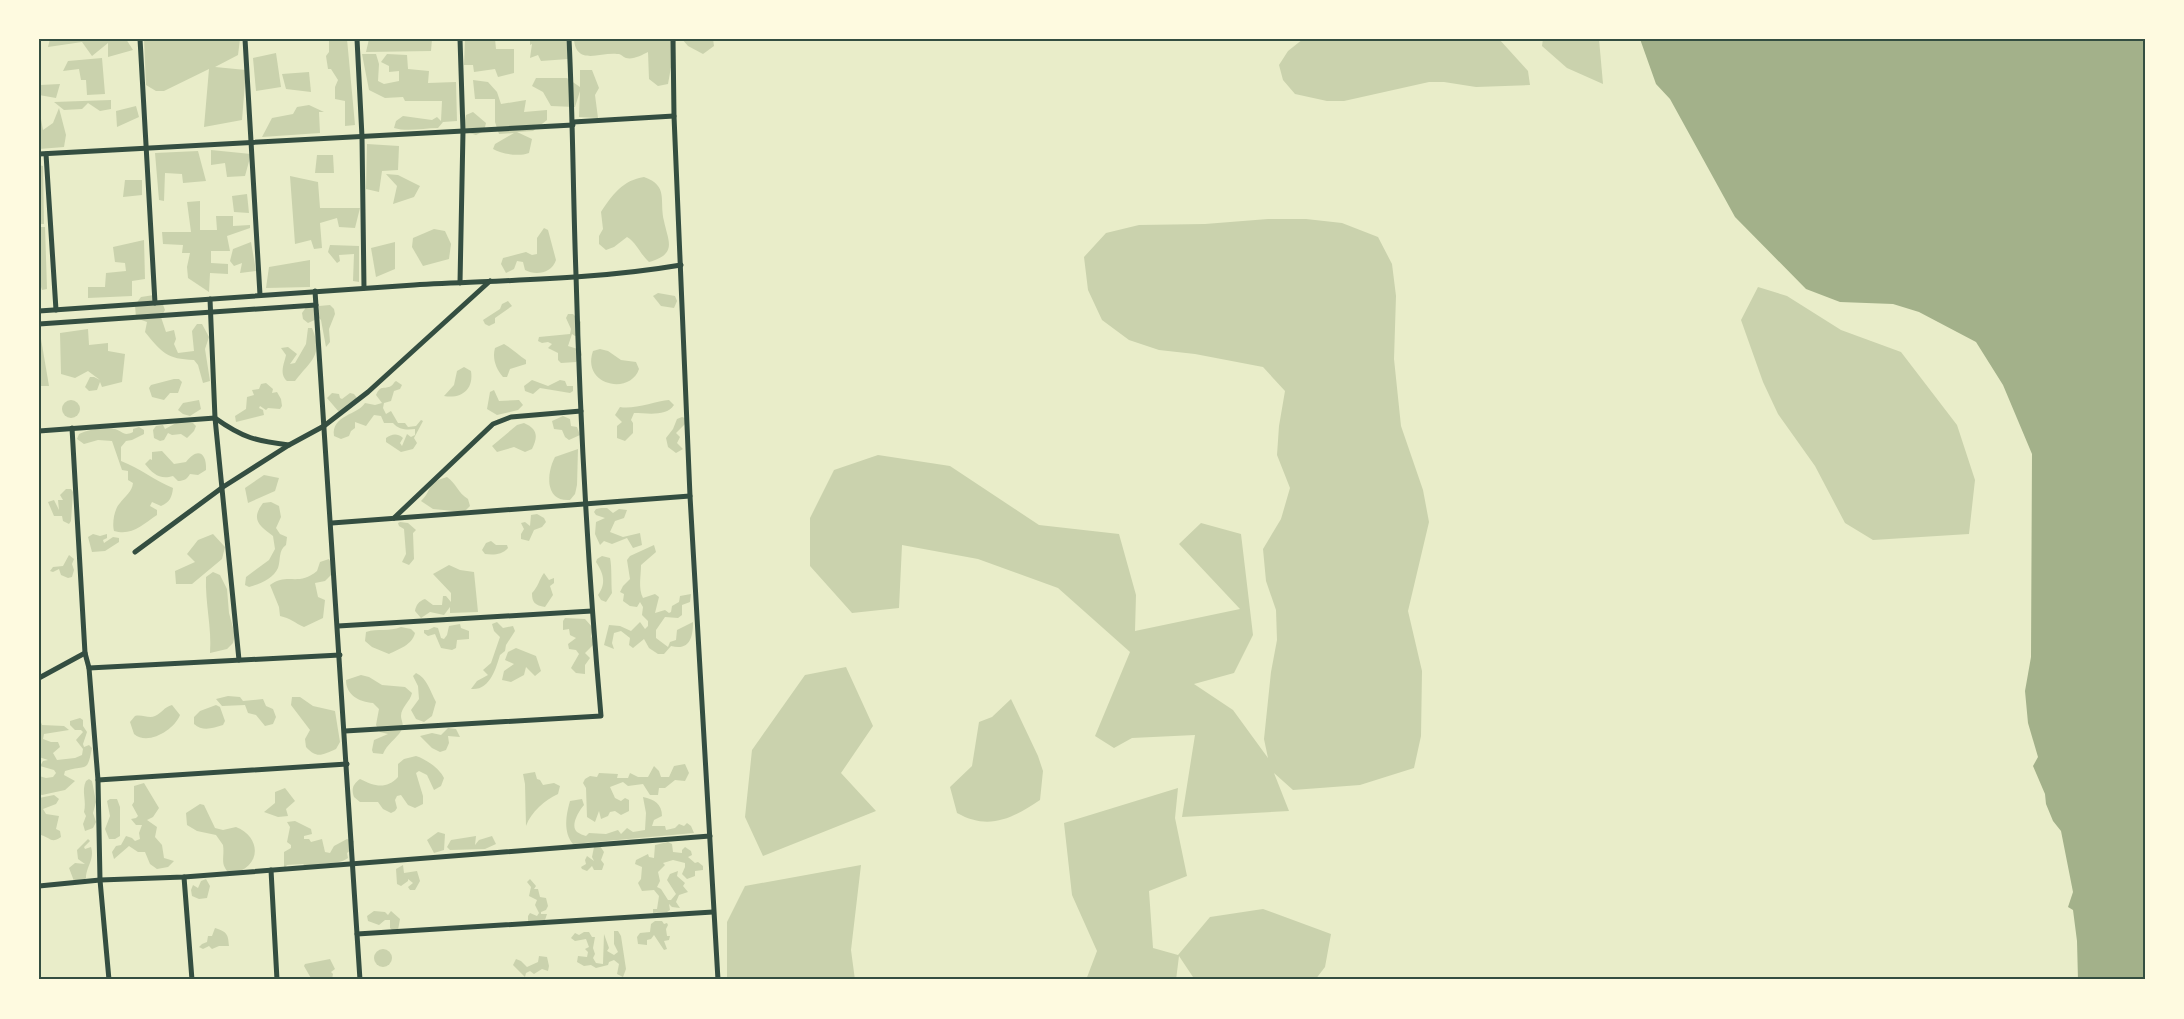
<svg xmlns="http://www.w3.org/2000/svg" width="2184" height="1019" viewBox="0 0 2184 1019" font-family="'Nunito Sans',sans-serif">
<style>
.green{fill:#cad2ad}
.water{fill:#a3b18a}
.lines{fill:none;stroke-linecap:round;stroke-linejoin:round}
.minor{stroke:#344e41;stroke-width:5}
.neatline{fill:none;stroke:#344e41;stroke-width:2}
</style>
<rect width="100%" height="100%" fill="#e9edc9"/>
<g class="green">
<path d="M50,39H126L133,50L108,57V43L92,56L82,42L48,47Z"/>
<path d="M144,39H240L238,55L215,67L246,70L242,120L204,127L209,69L164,91H156L146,85Z"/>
<path d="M329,39H347L355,125L345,126V101L335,99V87L338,80L331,69H328L326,56L329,52Z"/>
<path d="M369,39H432L431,51L366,52Z"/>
<path d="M465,39H495L496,49H514V73L498,77L495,69L474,72L473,65H464Z"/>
<path d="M530,39H566L568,59L541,61L538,55L530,58L532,44L530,45Z"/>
<path d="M574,39H676L668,84L658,86L649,79L648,52C642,55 633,60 626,58C621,56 622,54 617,54C600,52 576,66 574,39Z"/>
<path d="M682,39H713L714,46L703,54L688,46Z"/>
<path d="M1303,39H1499L1528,71L1530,85L1476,87L1444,82H1429L1344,101H1327L1295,94L1283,80L1279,65L1288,51Z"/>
<path d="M1543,39H1599L1603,84L1567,68L1542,46Z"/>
<path d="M276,53L281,87L256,91L253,58Z"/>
<path d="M362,54H376L379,64L378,81L384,84L399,81V71L389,72V66L381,62L387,54L407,55L408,69L429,71L428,83L456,82L457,121L443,122L438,128C424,128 407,132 394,128L396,121L403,116L432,120L437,117L441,121L442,101H405L403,97L385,98L369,90Z"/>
<path d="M102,58L105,94L87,95L86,80H81L79,69L63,71L68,61Z"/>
<path d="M39,63L40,85L60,84L56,98L39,95Z"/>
<path d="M580,70H592L599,88L595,95L598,118L579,117L580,91L575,107L551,106L543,92L532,86L536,78H567L580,87Z"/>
<path d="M309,72L311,92L286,89L282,74Z"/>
<path d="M473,80L488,82L497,92L501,104L526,100L524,112L547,110V120L533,131L517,132L532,139L529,153C519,157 502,154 493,149L495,144L514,133L499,134L495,122V99H475Z"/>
<path d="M111,100V109L100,111L88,103L82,109L64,110L54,102Z"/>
<path d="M309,105L324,112H319L320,133L262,137L272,118L293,114L297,107Z"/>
<path d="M136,106L139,117L117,127L116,111Z"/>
<path d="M59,108L66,135L64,147L39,149V118L41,119L43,130L53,123Z"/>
<path d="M473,112L486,123L484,131L476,135L463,131L466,115Z"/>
<path d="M367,144L399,146L398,170L382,171L379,192L366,189Z"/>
<path d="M211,150L251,154L245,176L227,177L225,163L211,165Z"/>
<path d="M198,151L206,181L183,183L182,174L165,173L164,201L159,200L155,153Z"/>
<path d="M317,155H333L334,173H315Z"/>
<path d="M39,165L43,166L44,224H39Z"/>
<path d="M386,174L398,175L420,186L414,197L393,204L397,186Z"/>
<path d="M290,176L318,182L320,208H360L355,228L339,227L337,218L320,223L322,248L314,249L311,240L295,244Z"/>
<path d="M644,177C669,186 659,200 664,221C668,241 678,254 649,262C640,254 637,243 627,237L614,247L606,250L599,244V236L603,229L601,212C612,195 623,180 644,177Z"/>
<path d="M125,180H142V195L123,197Z"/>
<path d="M247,194L249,213L234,212L232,196Z"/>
<path d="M200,201V230H217L216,216H233V226L250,225V228L227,236L230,251H211V263L228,264V274L210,273L209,292L188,278L187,267L190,253H182L183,245L163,244L162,232H191L187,202Z"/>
<path d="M1268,219H1306L1342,223L1378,237L1392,264L1396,296L1394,359L1401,426L1423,490L1429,522L1408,611L1422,671L1421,736L1414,768L1360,785L1293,790L1274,773L1289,811L1182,817L1195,735L1132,738L1114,748L1095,736L1130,652L1058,588L978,559L902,545L899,608L852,613L810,566V518L834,470L878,455L950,466L1039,525L1119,534L1136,595L1135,631L1240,609L1179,544L1201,523L1241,534L1253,635L1234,673L1194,684L1233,710L1268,758L1264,739L1271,672L1277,640L1276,610L1266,581L1263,549L1281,519L1290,488L1277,455L1279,426L1285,391L1263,367L1195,354L1159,350L1129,340L1102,320L1088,290L1084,257L1106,233L1139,225L1205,224Z"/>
<path d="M39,227H45L47,289L42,290L39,281Z"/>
<path d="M544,228L548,230L556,260C552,273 536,276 525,270L523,262L517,261L514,269L506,273L501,264L503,258L526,252L532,255L537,254V238Z"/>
<path d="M434,229L445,231L451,244L449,259L423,266L412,247L413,238Z"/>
<path d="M144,240L145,279L132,281V296L88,298V287H105L106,273L126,271L125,263L115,262L113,247Z"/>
<path d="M251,242L256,271L240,273L242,263L234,266L230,261L233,249Z"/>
<path d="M395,242V269L376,277L371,248Z"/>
<path d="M330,245L359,246V282L353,281L354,254L339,255L340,261L337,263L328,252Z"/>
<path d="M310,260V287L266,288L269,267Z"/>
<path d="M1758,287L1787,296L1841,330L1901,352L1957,425L1975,480L1969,534L1873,540L1845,523L1815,466L1778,414L1763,382L1741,320Z"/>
<path d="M658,293L675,296L677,301L674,308L661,306L653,296Z"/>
<path d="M154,295L157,302H162L165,310L161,317L166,332L174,330L176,339L174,344L178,353L194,351L192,331L197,324H202L209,337L205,349L210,381L203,383L198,365L194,360C167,359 162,353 145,332L147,322L136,318L135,305L141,297Z"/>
<path d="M508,301L512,306L495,318V323L489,326L485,324L483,320L500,309L502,304Z"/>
<path d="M330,305L334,309L335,314L329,329L330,342L326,347L321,320L319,318L308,323L303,319L302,313L307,306H312L319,310V306Z"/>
<path d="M568,314H573L581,322L580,335L575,336L572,334L568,346L581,350L582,355L576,362L561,363L558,360V353L548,348L552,344L548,342L542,343L538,341L539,337L570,334L571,329L566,318Z"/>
<path d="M308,328H312C324,356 310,361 295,381H287C279,374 284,364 286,355L281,348L288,347L297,354L290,364L295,363L306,344Z"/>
<path d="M88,329L89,345L108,343V351L125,354L122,382L102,387L100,382L97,390L89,391L85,387L90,377H94L100,380L88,371L75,378L61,374L60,333Z"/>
<path d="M39,333H40L49,386H39Z"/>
<path d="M504,344C513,349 518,355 526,360V364L510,369L507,377H503C496,369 492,358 495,348Z"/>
<path d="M600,349L608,351L621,360L636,362L639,369C630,396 581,385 593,351Z"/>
<path d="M464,367L471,371C474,390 461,399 444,396L454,385L457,371Z"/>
<path d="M174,379H179L182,382L178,393H170L164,400L152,397L149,388L151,385Z"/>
<path d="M532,380L548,386L560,380L565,381L567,386H573V391L570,393L540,388L533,394L525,391L524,386Z"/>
<path d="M396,381L402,385L400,389L394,391L391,401L384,403L383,408L386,414L391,411L398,423H405L408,427L416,426L421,420L423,421L414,438L417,443L413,449L401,452L386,442V438C392,434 397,433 403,438L400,443L402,446L407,434L411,437L415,435V429C407,430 399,430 393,423H384L381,416L374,415L366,426L355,422V428L351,431L349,436L341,439L334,436C331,415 358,415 365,403L375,405L382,403L376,395C381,384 384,390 391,386C393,385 394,382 396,381Z"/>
<path d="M266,383L273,389L272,393L277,392L281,399L282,406L280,409L268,408L266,410L260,406L259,408L263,410L264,415L236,422L235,416L246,409L247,397L254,395L252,390L259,389L261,384Z"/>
<path d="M494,390L499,401L519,400L523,405L518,410L497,415L487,409L490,392Z"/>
<path d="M332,393L339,394L340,398L342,399L350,393L354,394L357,398L347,405L348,411L339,412L327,398Z"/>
<circle cx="71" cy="409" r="9"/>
<path d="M199,400L201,409L190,416L183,414L178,410L183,403Z"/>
<path d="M669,400L674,405C666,417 647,413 634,413L631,420L633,423V433L625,441L617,438V426L622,422L615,415L620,407C633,410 656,401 669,400Z"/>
<path d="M563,416L570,419L571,426L577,427L580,435L569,440L565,437L562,430L554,429L552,421Z"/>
<path d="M682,417L685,418L686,423L676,433L680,437L677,443L683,449L676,453L668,447L666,438L673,429L677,419Z"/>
<path d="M178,422L193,423L196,426L194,431L187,438L181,434L172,435L168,433L164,440L160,441L154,438L153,430L156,426L163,425L165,429Z"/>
<path d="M524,423C538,429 538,437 532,449L525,452L514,447L497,452L492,446L517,425Z"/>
<path d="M139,427L144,430V434L132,440L126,441L121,447V461C140,468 155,481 173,488C172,497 170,502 161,506L152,502L150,506L157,510V515C142,525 132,536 114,531C112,524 114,509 120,503C125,496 132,492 133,483L128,480V471L122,470L112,441L98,440L84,444L77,439L79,434C89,429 105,427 115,429C123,431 123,437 133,432V429Z"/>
<path d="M578,449L577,485L575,494L570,500C545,502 546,474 555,457Z"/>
<path d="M162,451L174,464L186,462C197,447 207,452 206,470L198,475L190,474C187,479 184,481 178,481L173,476C160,480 153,474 145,464L150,459L152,460V452Z"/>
<path d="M264,475L279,478L275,491L248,503L245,488Z"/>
<path d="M447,477C456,483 458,493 468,499L470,506L464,512L433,509L421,501C433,490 425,483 447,477Z"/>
<path d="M66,489H71L73,492L71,521L69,524L63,521L62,516H54L48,502L54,500L59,510L58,500H63L60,495Z"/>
<path d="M271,502L279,506L281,517L276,528L280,534L287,537L286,545C278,551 281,559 278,568C273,579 260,584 249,587L245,585L246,577L269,560L275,549L273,536C260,526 250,520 263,503Z"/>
<path d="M601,508H607L613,513L619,509L627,510L624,518L615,521L610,532L623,537L640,533L642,545L633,548L627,538L612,544L604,541L600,545L595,534L596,522L605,518L596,515L594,512L596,509Z"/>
<path d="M537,514L544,518L546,522L542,527L534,530L529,541L521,539V534L524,529L521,523L525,522L530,526L531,515Z"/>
<path d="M400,522L408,523L416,530L413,533L414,559L409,565L402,562L406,554L404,529L399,526L398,523Z"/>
<path d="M93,534L100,536L107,534V538L103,540L104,543L113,537L119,538V542L105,551L92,552L88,537Z"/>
<path d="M213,534L225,547L222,559L192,584H176L175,571L195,562L187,554L198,540Z"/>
<path d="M491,541L496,545H507L508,548C502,555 493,555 485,554L482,550L486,543Z"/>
<path d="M654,545L656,552L641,565C641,576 638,588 643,598L655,594L659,597L655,613L665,610L669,613L671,612L672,606L679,602L680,596L691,594L690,602L682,605V615L678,618L665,617L656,630V638L668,647L670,642L676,640L677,630L693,622C693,637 690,651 671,646L664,654H658L649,648L644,639L633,648L629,645L630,638L621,631L614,633L612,643L614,649L604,645L609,625L620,626L631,631L640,622L645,629L648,626V621L642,615L643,607L640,602L637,607L630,606L623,601L624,594L620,592L623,586L630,579L627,560L630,556Z"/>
<path d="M69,555L74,559L72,564L74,570L72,577L68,578L61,575L59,569L53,572L50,571L53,567L63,566Z"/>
<path d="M602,556L610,558C612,566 611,584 612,593L606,602L601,600L598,595C607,583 603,573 596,562L597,559Z"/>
<path d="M329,559L335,571L325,581L315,583L318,597L325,600L323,618L304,627C295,623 290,618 280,616L279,607L270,585C288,572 298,587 317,571L320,562Z"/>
<path d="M449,565L460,570L474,572L478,612L450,613V607L444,615L430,612L421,618L415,611C416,605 419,601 425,599L433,605H442L443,596H446L451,602V593L433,574Z"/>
<path d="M213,572L220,575L227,589L229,613L235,635L233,643L227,649L210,653C212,628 205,603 206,577Z"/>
<path d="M544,573L549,580L554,578V583L550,586L553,595L545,607C535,605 532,603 532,593C538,587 539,580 544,573Z"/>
<path d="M565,618L585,619L593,628L591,636L594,644L585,653L590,658L585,665V674L576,673L571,668L579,654L576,650L569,649L568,644L576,638L570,635L569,629L563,630V621Z"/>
<path d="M497,622L503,628L513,626L515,631L506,645L505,651L500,655C496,668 490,691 471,689L477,681L488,675L483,670L491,663L500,637L494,631L492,624Z"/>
<path d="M460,624L461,628L469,631V639L457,640L456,648L452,650L441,648L435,634L428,636L424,633V630H428L434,627L438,628L441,638L444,639L447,635L449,626Z"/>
<path d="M401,627L411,629L415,633C412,645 399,649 389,654L372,647L365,641L366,632C378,628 389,632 401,627Z"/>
<path d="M516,648L536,656L541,671L535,676L526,667L524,675L511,682L502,680L504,671L514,664L505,660L508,652Z"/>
<path d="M846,667L873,726L841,773L876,811L763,856L745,817L752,750L805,675Z"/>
<path d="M416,673C427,678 430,691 436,702L432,716L424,722L416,719L411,710L419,699L418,686L413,676Z"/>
<path d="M361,675L369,677L382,685L405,687L412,693C410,702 401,707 401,716C401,721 405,725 401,731C396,739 387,744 383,754L373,753L372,750L374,740L388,734L380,732L376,725L379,709L373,703C359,702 346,695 346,680Z"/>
<path d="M228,696L240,697L243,701L263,699L266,706L273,709L276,717L273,724L265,726L256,715L248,713L245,705L222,706L216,699Z"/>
<path d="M292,697H300L313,706L335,711L340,742L336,749C322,755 317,759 306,747L305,739L310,730L291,705Z"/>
<path d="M1011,699L1038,756L1043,771L1040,800C1013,818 989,831 957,813L950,787L972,766L979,722L992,717Z"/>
<path d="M172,705L180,715C174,730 148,746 134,734L130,722L135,716C142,714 149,719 155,716C162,713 164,707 172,705Z"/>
<path d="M216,705L220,707L225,721L223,725C213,728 203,732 194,724V717L200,711Z"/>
<path d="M39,717L42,725L64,726L69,730L44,734L43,739L51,742H58L60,747L53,753L57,760L75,758L82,755L83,749L76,740L83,732L81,730H75L70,725V721L80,718L83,720V726L87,732L83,744L84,747L89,745L92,748C87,774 87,764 65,771L64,775L75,781L65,790L42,795L39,794L41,782L39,776L46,778L53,777L56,773L54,770L40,766L43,761L48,760L39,757Z"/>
<path d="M448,728L456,729L460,737L448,736L449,743L446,750L440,752L432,748L420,736L432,733L441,735Z"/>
<path d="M416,756C426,759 440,769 444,778L441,786L434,790L427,775L419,771L416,773L423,796V804L415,808L408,805L401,795L397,796L395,800L397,808L395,811L391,813L383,809L378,802H360L354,797C351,789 353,784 360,779C374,786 386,790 398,777V764L404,759Z"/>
<path d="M685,764L689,773L685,781L675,780L665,788H659L658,795H650L643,784L628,786L623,782L610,787L615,798L621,801L625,798L629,800V811L621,815L615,811L610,812L608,816L601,819L599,811L595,822L587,817L586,788L583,783L585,779L590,776L597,777L599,773L618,774L617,778H628L630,773L638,777H648L654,766L659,771L661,777H669L674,766Z"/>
<path d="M535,772L537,779L540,780L543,785L554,783L560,786L558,794C545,800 531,812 526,826L525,784L523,774Z"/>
<path d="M89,779L92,781L96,802L93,813L96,822L93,828L85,831L83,824L86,816L84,812C87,801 81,791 86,781Z"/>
<path d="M144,783L159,808L153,817L147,820L157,827L155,837L162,845L164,858L174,861L168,867L157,869L150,864L145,852H138L129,846L114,859L112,852L116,846L121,845L126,836L132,838L135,841L140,839L139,833L142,825H136L131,819L136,818L138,816L132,805L134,802V786Z"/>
<path d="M285,788L295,801L286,809L288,816L278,817L264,812L275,803V792Z"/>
<path d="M1178,788L1175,818L1187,876L1149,891L1153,948L1178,955L1210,917L1263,909L1331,934L1325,967L1315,980H1195L1179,956L1176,980H1086L1097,951L1072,895L1064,823Z"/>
<path d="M54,795L59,799L56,804L43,809L46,814L59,816L56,829L60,831L61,837C51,844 51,838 41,835L39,844V798Z"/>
<path d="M643,797C654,799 662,804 662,816L654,820L652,826H665L666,830L675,828L679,824L684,826L687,823L691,826L694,833L573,844C563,832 566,815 570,801L582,799L584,805C579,811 570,825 577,832C580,834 583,835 586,836L589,833L606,834L618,830L621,834L627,828L633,832L645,830L646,813Z"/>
<path d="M110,799H117L120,807V836L115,839H109L105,829L110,816L107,801Z"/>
<path d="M200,804L204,805L215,828L223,830L236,827C263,838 261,869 230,874C219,864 225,858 223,845L216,835L197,831L187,825L186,813Z"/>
<path d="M295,821L311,829L312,834L304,836V839H309L311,842L322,839L325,852L330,853L334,846L347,839L354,841L352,849L347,853L348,858C335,867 321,859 309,869L303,864L287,865L284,869V852L291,848V845L287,842L290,827L287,822Z"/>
<path d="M438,832L445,834L444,850L434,853L427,840Z"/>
<path d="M476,836L475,845L479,840L492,836L496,844L485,849L450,850L447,847L451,840Z"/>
<path d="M88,839L90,841L84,847L85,849L91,847C95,859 86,867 86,878L82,881H74L69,868L75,863L85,864L78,859L77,850Z"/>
<path d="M668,842L672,844L673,852L682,853V850L685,847L691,851L692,855L688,857L695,863L698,862L703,866V870L695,871V876L687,879L682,874L685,867V863L673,860L663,863L665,865L658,872L660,881L657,887L661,889L668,900H671L676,894L667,880L670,874L678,871L677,876L685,883L683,886L688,892L679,895L676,902L680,908L672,907L669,904L670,910L667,912L653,913V909H657L659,896L654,890L642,891L638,883L641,879L642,867L635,864L636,860L648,854L649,857L654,858L655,845Z"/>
<path d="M600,846L604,852L601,860L604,864L602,870H594L592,866L587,871L582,869L581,867L586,864L585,860L587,856L594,861L592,857L594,847Z"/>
<path d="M403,865L404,873L417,871L420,881L415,890H410L408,887L413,883L408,879V881L401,886L397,884L396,869Z"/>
<path d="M861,865L851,950L855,980H727V922L745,886Z"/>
<path d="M206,879L210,886L207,898L199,899L192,896L191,890L193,885L198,888L201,881Z"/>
<path d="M530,879L536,886L534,889H538L540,897L546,898L548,906L546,910L541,912V914H547L545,920L542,922L528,921V916L530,913L537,916L539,913L535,905L537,900L529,896L531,887L527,882Z"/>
<path d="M374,911L385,912L388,915L391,911L400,919L398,930L393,931L390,928V920H385L379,925L368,921L367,916Z"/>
<path d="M655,921H662L664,924L667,923L668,925L666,929L667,936H670L669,940L664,941L667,949L664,950L654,935L651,939L647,940V945L638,944L637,937L640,933L650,932L651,924Z"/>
<path d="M215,928C228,932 228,935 229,946H219L212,949L209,946L203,949L199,947L202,944L207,942L208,936H212Z"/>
<path d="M614,931H618L621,936L626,969L623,977L617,974L619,964L614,960L609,962L608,965L596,968L591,965L584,966L577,962L578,956L587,957L588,952L585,949L589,947L586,939L575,941L571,938L575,933L579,935L584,932H589L592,937H595L593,948L595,954L593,958L596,963L603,964L604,934L609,948L607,951L614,955L618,952L614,944Z"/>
<circle cx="383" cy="958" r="9"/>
<path d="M539,956L547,957L549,966L548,971L542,969L534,974L530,971L526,973L525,977L513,965L516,959L521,961L527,967L538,962Z"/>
<path d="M330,959L335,969L331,972L333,974L332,979L312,980L304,966L305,964Z"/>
</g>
<path class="water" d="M1640,39H2145V980H2078L2077,941L2073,910L2068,907L2073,892L2061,831L2053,821L2046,804L2045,794L2033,766L2038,757L2028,723L2025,691L2031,657L2032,454L2003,385L1976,342L1919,312L1893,304L1840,302L1806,289L1735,217L1670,99L1656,84Z"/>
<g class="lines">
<g class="minor">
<path d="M140,39L155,303"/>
<path d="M245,39L260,295"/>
<path d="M357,39L362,137L364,288"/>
<path d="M460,39L463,131L460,283"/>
<path d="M673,39L674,116L690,496L718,980"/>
<path d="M573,122L674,116"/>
<path d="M39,154L573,125"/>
<path d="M46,154L56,310"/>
<path d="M315,291L360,980"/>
<path d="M210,299L215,418L239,660"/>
<path d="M39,311C164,302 289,293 414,285C503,280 593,280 681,265"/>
<path d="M39,324L316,305"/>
<path d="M72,428L85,653L89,668L98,780L100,880L109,980"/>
<path d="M39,431L215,418C243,438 256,441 289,445"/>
<path d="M394,518L493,424L511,417L581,411"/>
<path d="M332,523L690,496"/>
<path d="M135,552L223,487L289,445L324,426L368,392L490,281"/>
<path d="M338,626L592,611"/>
<path d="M89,668L340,655"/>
<path d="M39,678L85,653"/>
<path d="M345,731L601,716C588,569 580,422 576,275C573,197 573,118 569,39"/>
<path d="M98,780L347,764"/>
<path d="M271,870L277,980"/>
<path d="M184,877L192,980"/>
<path d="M39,886L100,880L184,877L710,836"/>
<path d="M357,934L713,912"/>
</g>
</g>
<rect width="2184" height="1019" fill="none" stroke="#fefae0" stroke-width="81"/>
<rect x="40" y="40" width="2104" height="938" class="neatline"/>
</svg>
